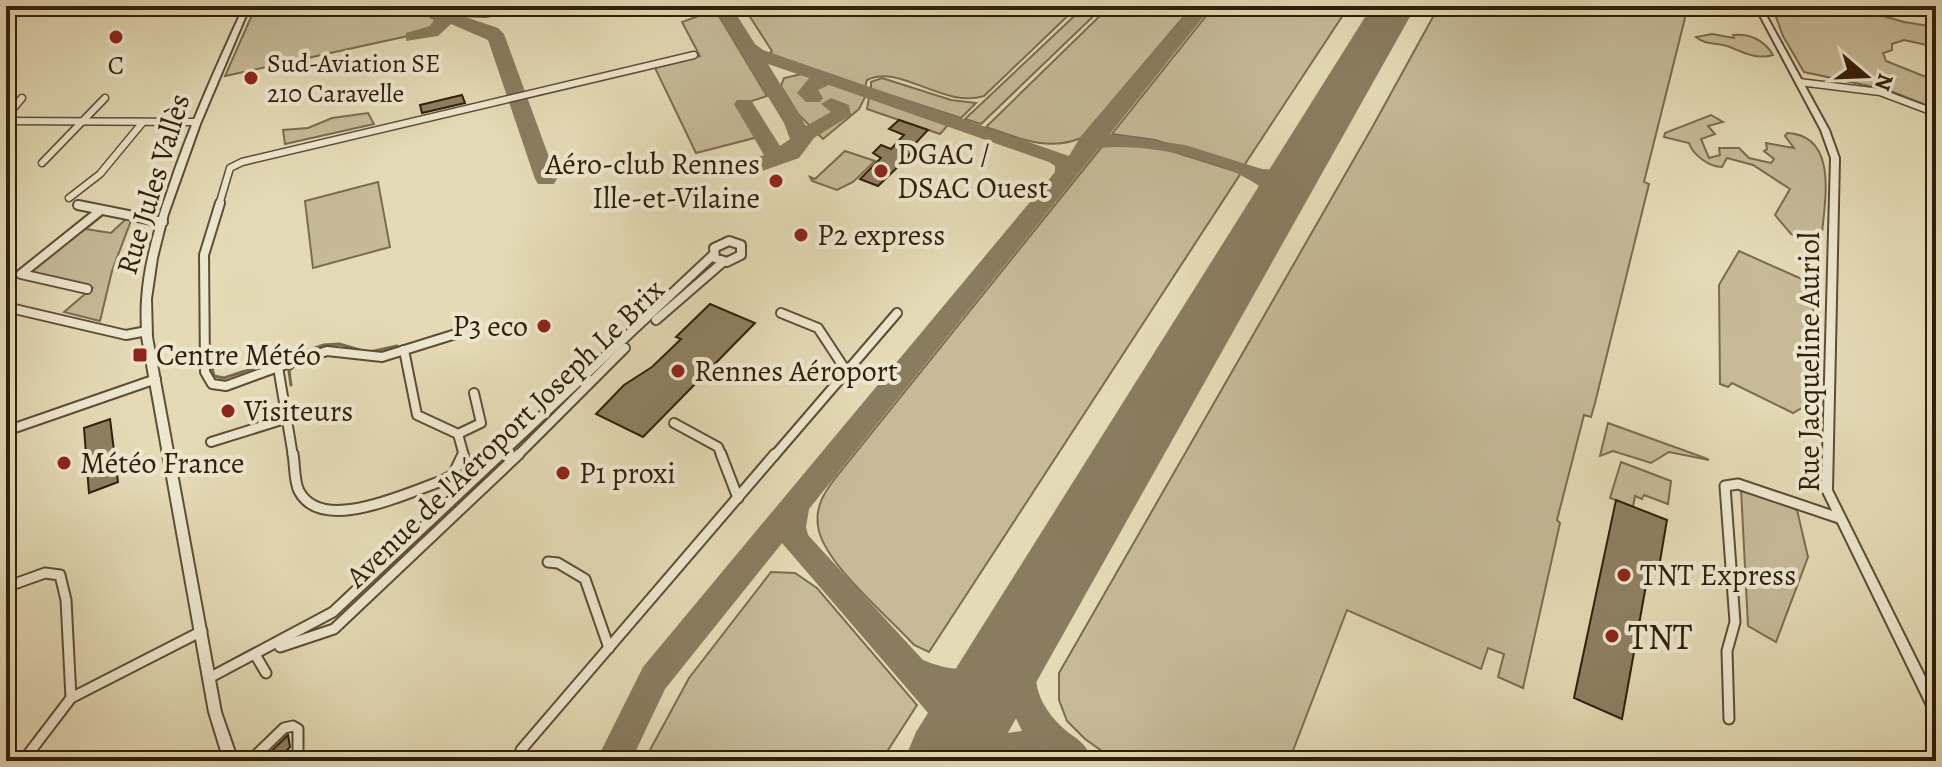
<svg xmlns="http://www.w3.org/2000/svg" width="1942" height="767" viewBox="0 0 1942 767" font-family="Alegreya,serif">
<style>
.green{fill:#c6ba98;stroke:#7c6c50;stroke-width:2}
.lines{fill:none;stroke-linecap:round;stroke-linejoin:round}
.stream{stroke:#78694d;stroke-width:3}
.taxiway{fill:#8a7c5f;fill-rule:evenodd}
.runway{fill:#8a7c5f;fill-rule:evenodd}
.building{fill:#8e8062;stroke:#311f09;stroke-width:2}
.minor-far2-casing{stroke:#5e4e34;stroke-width:9}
.minor-far1-casing{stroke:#5e4e34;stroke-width:12}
.minor-casing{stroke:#5e4e34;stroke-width:13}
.tertiary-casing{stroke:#5e4e34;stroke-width:4}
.minor-far2{stroke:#ede7cf;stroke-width:6}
.minor-far1{stroke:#ede7cf;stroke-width:8}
.minor{stroke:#ede7cf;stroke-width:9}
.tertiary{fill:#ede7cf;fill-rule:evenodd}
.poi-dot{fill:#8f2418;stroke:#ede7cf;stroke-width:3}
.labels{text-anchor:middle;stroke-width:8;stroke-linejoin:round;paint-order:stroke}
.far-poi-label{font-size:26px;fill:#311f09;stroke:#ede7cf;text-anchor:start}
.poi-label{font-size:30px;fill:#311f09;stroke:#ede7cf;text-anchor:start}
.street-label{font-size:30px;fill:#311f09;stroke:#ede7cf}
.near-poi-label{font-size:36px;fill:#311f09;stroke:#ede7cf;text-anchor:start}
</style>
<rect width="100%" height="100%" fill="#e4dab5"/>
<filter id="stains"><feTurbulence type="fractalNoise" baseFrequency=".0025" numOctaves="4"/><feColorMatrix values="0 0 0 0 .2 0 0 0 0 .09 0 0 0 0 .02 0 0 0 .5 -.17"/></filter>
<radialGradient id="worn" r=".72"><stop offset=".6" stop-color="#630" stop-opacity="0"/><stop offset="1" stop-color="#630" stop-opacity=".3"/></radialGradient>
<g class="green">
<path d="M256,6H407L437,20L431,27L417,34L225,76Z"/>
<path d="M472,6H551L486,17L457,16L459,9Z"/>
<path d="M699,6H713L767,96L739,105L758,137L696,153L655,68L700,56L682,22L704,14Z"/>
<path d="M743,6H1078L984,96C944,109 899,63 867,80L865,87L768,55L772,51Z"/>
<path d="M1085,6H1104L981,124L965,119Z"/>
<path d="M1110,6H1193L1081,138C1047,152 1018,138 986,127Z"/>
<path d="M1214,6H1349L1243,167L1155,140L1112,134Z"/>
<path d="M1439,6H1688L1644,182L1649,184L1595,403L1591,417L1584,415L1557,520L1560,523L1523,688L1498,677L1504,654L1488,648L1481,669L1347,610L1289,761H1116L1085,739L1067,721L1059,700V673L1373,126Z"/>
<path d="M1772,6H1848L1904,22L1936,27V47L1904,40L1892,44V50L1883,53L1886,61L1936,81V109L1888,90L1804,72L1783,36Z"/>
<path d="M1712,34L1734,38L1733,35C1750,33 1765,41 1773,55C1756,60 1742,52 1727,46C1715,42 1707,46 1696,37Z"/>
<path d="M802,74L866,95L859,109L823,139L798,114L781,86L784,78Z"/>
<path d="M882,78L951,100L976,103L961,118L871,89V82Z"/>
<path d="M869,97L948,125L940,134L867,109Z"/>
<path d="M368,113L374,124L285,144L283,130L308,128L332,118Z"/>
<path d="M1711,115L1723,122L1708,126L1715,134L1701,139L1709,158L1720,155L1719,148H1739L1749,158L1771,163L1774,159L1764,151L1767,149L1766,143L1794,148L1785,136L1787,133C1838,135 1825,200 1822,233L1808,242L1791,234L1775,215L1790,189L1753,165L1727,158L1722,167C1709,167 1693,155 1689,143L1664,137L1665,133Z"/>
<path d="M1124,142L1152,145L1241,173L929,652L914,645C889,617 822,562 818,526C815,506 825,491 837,476L1104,144Z"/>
<path d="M845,151L875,161L853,182L837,190L812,181L810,177L815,179Z"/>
<path d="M378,182L390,247L313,268L305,201Z"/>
<path d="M99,213L104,214L86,229L111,233L127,218H132L112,271L100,321L64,312L92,288L25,272Z"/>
<path d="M1739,251L1813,284L1814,401L1793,413L1732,383L1728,387L1720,384L1719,285Z"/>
<path d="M1608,423L1705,458L1709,460L1669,452L1651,463L1613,451L1600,456Z"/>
<path d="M1621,462L1671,481L1668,504L1644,495L1642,499L1635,496L1633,507L1610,498Z"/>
<path d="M1741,489L1797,510L1808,557L1776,642L1748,626Z"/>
<path d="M771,572L795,573L817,588L917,705L881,761H644L689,678Z"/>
</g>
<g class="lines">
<g class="stream">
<path d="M370,352L397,346"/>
<path d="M212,368L214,376L224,378L324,345L339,344L363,351"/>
<path d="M291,385L289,371L296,364"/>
</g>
<g class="taxiway">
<path d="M409,6H461L454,13L498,28L504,34L557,179L554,184H538L535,179L488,40L451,24L438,36L406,41V33L430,26L435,18Z"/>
<path d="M713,6H731L755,44L763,50L1069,156L1079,139L1193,6H1212L1110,134L1185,145L1262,169L1279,170L1297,163L1308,170L1285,183L1289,202L1278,209L1267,202L1266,191C1225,159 1150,143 1099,148L809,509L806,527L808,535L923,660C961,675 974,672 999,637C1005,629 1008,624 1018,620L1046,564L1057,560L1068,564L1072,573C1045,630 1007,683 1069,733C1080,741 1090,747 1090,761H927L933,732L929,714L782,543L665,689L631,761H596L643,667L1055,172V166L1049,162L829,85L818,90L823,98L820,102H806L797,93L809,78L768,64L806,126L831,112L821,104L831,98L849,105L851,115L814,138L799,158L748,176H732L729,171L732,166L764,155L734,104L737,100H751L780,146L790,139L784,123ZM1003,679L1004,693L1022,731L994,735L964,747L967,732L957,700L990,690Z"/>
<path d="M1383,6H1401L1393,22H1381L1378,18Z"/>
</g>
<path class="runway" d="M1372,6H1416L992,761H904L916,732Z"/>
</g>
<g class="building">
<path d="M462,95L465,103L422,113L420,105Z"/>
<path d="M899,120L928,130L910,149L913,150L907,158L878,186L860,179L881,158L873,153L881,145L891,149L904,135L889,129Z"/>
<path d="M710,304L755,323L643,437L596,414L624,385L652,367L681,339L676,337Z"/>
<path d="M110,419L118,482L89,493L84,428Z"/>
<path d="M1616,500L1667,520L1659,567L1650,563L1622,719L1574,698Z"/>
<path d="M288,735L290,747L281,757L284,761H261Z"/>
</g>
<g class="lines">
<defs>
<g id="minor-far2">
<path d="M1799,82L1880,92L1936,113"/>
<path d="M6,117L22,98"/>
<path d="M6,121L197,122"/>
<path d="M42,163L105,98"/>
<path d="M69,198L100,174L143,122"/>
<path d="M219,205L230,168L242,162L694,55"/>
</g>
<g id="minor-far1">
<path d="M220,203L204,255L205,372L212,384L226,386L278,367L293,456"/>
<path d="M78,205L163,222"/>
<path d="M729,241L741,245V255L727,262L715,258L714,248Z"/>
<path d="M87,289L21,274L101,210"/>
<path d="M6,307L126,335L147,331"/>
<path d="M781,313L818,328L847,372"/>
<path d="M656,320L723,262"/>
<path d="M404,350L417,415L458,434L464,456"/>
<path d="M278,367L327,351L382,357L459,333"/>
<path d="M674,423L718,447L722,456"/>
<path d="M6,431L156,379"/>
<path d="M458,434L481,423L474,393"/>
<path d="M211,442L288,418"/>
<path d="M499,456L712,256"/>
<path d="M517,456L625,348"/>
<path d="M774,456L897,313"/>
</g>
<g id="minor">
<path d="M293,454C295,465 294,482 299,491C322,535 408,492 442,481L453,475L463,454"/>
<path d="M721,454L738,498"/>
<path d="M548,562L558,563L585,579L609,648"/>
<path d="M6,587L45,573L60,575L66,600L71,698L202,631"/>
<path d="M280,647L334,629L519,454"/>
<path d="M256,656L266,673"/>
<path d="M209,678L333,612L501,454"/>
<path d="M1729,719L1727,651L1735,622L1725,486L1738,484L1839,518"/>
<path d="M521,750L775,454"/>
<path d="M27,758L41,761"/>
<path d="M23,761L71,698"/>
<path d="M250,761L284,728L293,726L298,729V761"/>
</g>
<g id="tertiary">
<path d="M244,6H250L200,124L168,214L157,258L151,299L152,337L221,712L238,761H224L209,712L142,337C142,325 141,312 142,300C144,264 155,227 167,193C188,129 216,67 244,6Z"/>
<path d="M1755,6H1761L1829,130L1839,158L1832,490L1936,699V718L1932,716L1822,490L1831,158L1821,130Z"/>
</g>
</defs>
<use href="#minor-far2" class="minor-far2-casing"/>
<use href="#minor-far1" class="minor-far1-casing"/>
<use href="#minor" class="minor-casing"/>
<use href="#tertiary" class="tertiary-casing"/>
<use href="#minor-far2" class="minor-far2"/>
<use href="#minor-far1" class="minor-far1"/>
<use href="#minor" class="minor"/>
<use href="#tertiary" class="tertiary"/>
</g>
<g class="poi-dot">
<circle cx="116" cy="37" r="8"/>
<circle cx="251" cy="78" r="8"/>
<circle cx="881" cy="171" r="8"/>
<circle cx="776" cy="181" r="8"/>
<circle cx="801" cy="235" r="8"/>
<circle cx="544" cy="326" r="8"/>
<rect x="132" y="347" width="16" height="16" rx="4"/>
<circle cx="678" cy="371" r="8"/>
<circle cx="228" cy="411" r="8"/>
<circle cx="64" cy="463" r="8"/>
<circle cx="563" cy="473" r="8"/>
<circle cx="1624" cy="575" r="8"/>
<circle cx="1612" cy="636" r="8"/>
</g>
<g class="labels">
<g class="far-poi-label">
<text x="267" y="72">Sud-Aviation SE<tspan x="267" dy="30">210 Caravelle</tspan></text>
<text x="116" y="74" text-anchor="middle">C</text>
</g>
<g class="poi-label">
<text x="897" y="164">DGAC /<tspan x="897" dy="34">DSAC Ouest</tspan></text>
<text x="760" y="174" text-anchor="end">Aéro-club Rennes<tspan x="760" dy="34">Ille-et-Vilaine</tspan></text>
<text x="817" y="245">P2 express</text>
<text x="528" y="336" text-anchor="end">P3 eco</text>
<text x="156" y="365">Centre Météo</text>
<text x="694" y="381">Rennes Aéroport</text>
<text x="244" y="421">Visiteurs</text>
<text x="80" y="473">Météo France</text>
<text x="579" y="483">P1 proxi</text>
<text x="1640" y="585">TNT Express</text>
</g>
<g class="street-label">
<text transform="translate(153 184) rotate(-73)" y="10">Rue Jules Vallès</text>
<text transform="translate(1809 362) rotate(-90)" y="10">Rue Jacqueline Auriol</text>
<text transform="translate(505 433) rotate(-44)" y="10">Avenue de l'Aéroport Joseph Le Brix</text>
</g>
<g class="near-poi-label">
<text x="1628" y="649">TNT</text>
</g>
</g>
<rect width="1942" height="767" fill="none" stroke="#e4dab5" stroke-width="32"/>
<rect x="8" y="8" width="1926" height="751" fill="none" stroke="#311f09" stroke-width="4"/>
<rect x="16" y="16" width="1910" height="735" fill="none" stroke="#311f09" stroke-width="2"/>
<g transform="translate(1866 76) rotate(109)" stroke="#ede7cf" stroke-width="6" paint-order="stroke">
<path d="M0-6L14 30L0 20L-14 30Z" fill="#311f09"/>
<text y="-12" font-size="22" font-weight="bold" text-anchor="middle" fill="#311f09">N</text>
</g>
<rect width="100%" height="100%" filter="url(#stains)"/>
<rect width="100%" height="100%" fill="url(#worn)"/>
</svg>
